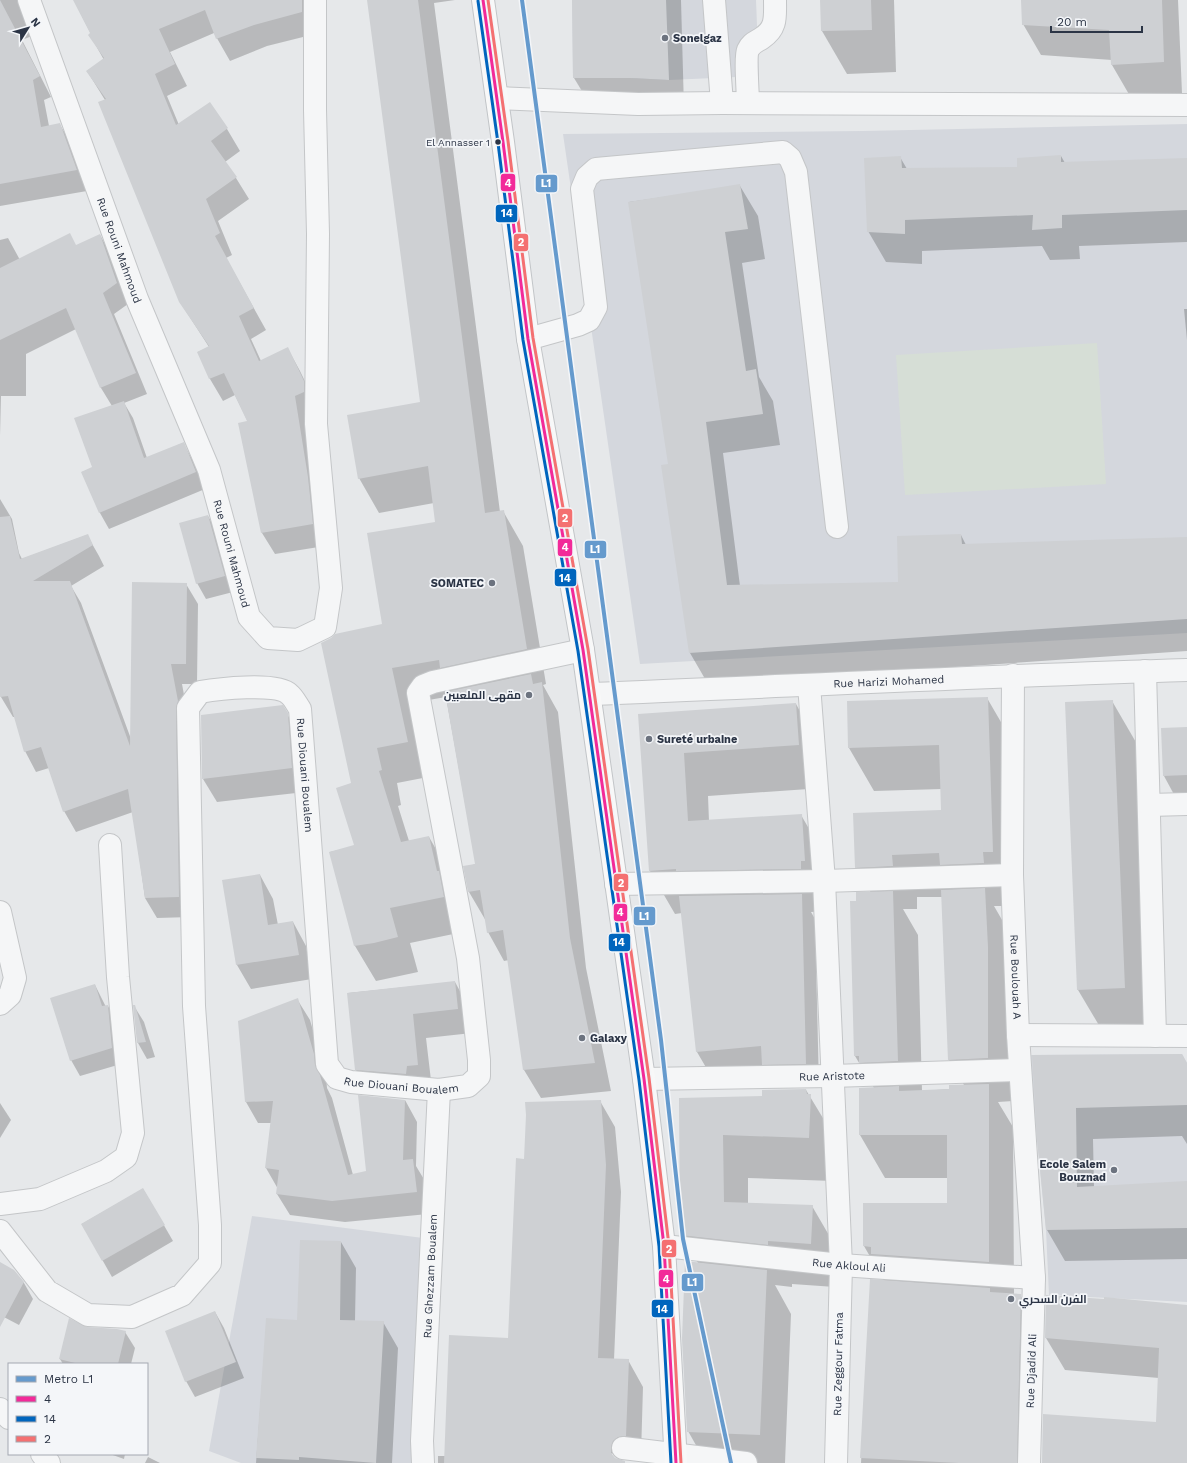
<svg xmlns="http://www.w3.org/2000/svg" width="1187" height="1463" viewBox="0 0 1187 1463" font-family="'Work Sans',Cairo,sans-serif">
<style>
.built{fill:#d4d7dd}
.green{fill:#d6ded6}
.shadow{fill:#0003;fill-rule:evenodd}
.building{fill:#ced0d3}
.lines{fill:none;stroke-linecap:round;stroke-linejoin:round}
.minor-casing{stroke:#c4c6c8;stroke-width:24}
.major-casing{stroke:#c2c5c8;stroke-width:24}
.minor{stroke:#f5f6f7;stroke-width:22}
.major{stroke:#f8f8f8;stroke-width:22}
.bus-1-casing{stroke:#f4f6f9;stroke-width:6}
.bus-2-casing{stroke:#f4f6f9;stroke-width:6}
.bus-3-casing{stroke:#f4f6f9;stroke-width:6}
.bus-1{stroke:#f22a99;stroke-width:3}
.bus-2{stroke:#0065bd;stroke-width:3}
.bus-3{stroke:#f47071;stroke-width:3}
.metro-1-casing{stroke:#f4f6f9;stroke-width:7}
.metro-1{stroke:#659acd;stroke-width:4}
.poi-dot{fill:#6c737f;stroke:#f4f6f9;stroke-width:1.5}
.bus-dot{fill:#2b3445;stroke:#f4f6f9;stroke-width:1.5}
.labels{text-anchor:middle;stroke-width:3.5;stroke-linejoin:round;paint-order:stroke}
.bus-label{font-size:10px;fill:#2b3445;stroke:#f4f6f9;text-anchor:end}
.poi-label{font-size:11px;font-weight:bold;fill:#2b3445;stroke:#f4f6f9;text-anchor:start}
.street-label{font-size:11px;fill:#2b3445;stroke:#f4f6f9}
.line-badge{stroke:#f4f6f9;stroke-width:1.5}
.badge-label{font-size:11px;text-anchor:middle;font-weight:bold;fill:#fff}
</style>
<rect width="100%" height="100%" fill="#e6e8ea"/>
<g class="built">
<path d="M572,0H756L759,76L669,80L631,78H573Z"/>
<path d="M1187,124V633L640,664L563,134L863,131Z"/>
<path d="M1182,1054L1187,1063V1302L1049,1295L1046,1230L1034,1109L1031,1055Z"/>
<path d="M252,1216L423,1238L414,1463H241L209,1451Z"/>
</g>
<path class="green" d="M1097,343L1106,484L905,495L896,355Z"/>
<g class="shadow">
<path d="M0,0H23L32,36L22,40L51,97L44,100L49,126L60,125L72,145L87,191L0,206Z"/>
<path d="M74,0H315V34L267,46L230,61L214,33L170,52L187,86L167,96L179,125L209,104L227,129L240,151L225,162L236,178L249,199L218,221L232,255L226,258L266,330L251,339L261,361L288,349L300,371L316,404L325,546L275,554L262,533L248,422L235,395L223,401L210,379L198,352L209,347L180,302L105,100L87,71L104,60L90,35L91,34Z"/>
<path d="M368,0H455L434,3L500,512L503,511L523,546L546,684L543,685L558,712L586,968L611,1091L541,1098L524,1070L509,960L504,961L488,932L486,921L469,892L465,867L476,864L446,697L411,703L428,777L397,783L401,805L398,806L409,841L429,837L449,872L463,932L410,943L418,972L376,981L355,946L330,852L356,846L352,784L383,625L436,523L434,503L379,513L359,478L421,403Z"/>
<path d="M573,0H681L684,108L591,106L574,78Z"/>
<path d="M821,0H894L896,72L847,74L822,31Z"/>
<path d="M1022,0H1178L1182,93L1130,96L1112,65V60L1041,55L1023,24Z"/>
<path d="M1187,155V242L1079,246L1080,259L1050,260L1042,246L922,251V264L886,262L868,231L900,157L907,169L1018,168L1061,156L1065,163L1187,159Z"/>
<path d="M740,186L758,216L765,259L742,263L759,377L773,401L780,445L723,453L740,586L899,583L961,535L966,545L1187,538V651L708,684L690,653L669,465L629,202Z"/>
<path d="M100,235L111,255L128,304L114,314L147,394L124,403L133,418L147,458L183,443L192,459L205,489L109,529L100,513L82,472L93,468L112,406L101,388L76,329L26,354V396H1L0,436V240L8,238L20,260L77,246Z"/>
<path d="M1184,309H1187V340Z"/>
<path d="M0,499L12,519L19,553L22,559L87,535L99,556L104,566L71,586L81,603L131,739L186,584L198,604L197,684H182L189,722L191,917L157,918L145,898L133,812L76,832L64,811L49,768L36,772L25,751L15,717H13L1,697L0,691Z"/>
<path d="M208,516L217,532L233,592L206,599L197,583Z"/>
<path d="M987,698L1012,741L1008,906H994L1009,932L1013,1101L998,1102L1013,1127L1014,1294L1020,1295L1039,1327L1035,1463H861L871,1281H884L864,1246L948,1204V1178H885L860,1135L874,1088L855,1056L851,902H857L871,893L856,867L942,811V789L874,791L849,748ZM917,897H942L949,1060L964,1085L950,1089L922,1091L918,935L903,909H917Z"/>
<path d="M1112,701L1137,744L1149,1031L1103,1032L1078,990Z"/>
<path d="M796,704L820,747L823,788L708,796L709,821L801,815L826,858V911L811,912L815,919L819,1087L776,1088L766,1070L711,1076L697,1052L682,913L675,914L650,871L639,715Z"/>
<path d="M287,714L301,738L305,792L217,802L203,779Z"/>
<path d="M1187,728V799L1177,800L1164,776Z"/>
<path d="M260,875L273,899L278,925L293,922L306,946L312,979L251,989L237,965L223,881Z"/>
<path d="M455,982L468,1006L472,1033L426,1038L432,1089L370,1093L356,1070L348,993Z"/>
<path d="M95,985L106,1007L108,1006L117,1023L121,1064L80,1076L71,1060Z"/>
<path d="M297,999L310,1020L326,1076L327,1088L332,1098L353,1175L367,1172L405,1100L417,1122L416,1166L425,1181L428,1214L345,1222L290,1215L277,1194L278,1189L266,1168L271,1123H258L246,1102Z"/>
<path d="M134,1006L144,1022L155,1057L147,1059L138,1043Z"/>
<path d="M1033,1056L1187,1064V1144L1182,1136L1093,1139L1094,1187L1187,1182V1259L1065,1261L1047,1230L1038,1139Z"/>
<path d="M806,1090L835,1138L833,1181L748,1178V1204L812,1206L837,1249L835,1287L792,1284V1287L775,1285L791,1314L785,1463H706L688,1431L698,1263L681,1235L680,1099L763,1097Z"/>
<path d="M600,1101L615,1127L621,1192L614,1360H628L643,1387L641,1455L562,1451L561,1463H438V1456H446L509,1339L525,1160Z"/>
<path d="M0,1103L11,1120L0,1138Z"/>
<path d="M143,1189L173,1241L112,1277L82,1224Z"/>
<path d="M341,1242L356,1268L355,1321L383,1322L398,1348L392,1463H256L267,1319L298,1321Z"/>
<path d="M0,1263L14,1271L24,1283L33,1299L19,1325L0,1315Z"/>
<path d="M1187,1306V1463H1042L1157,1423L1159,1378L1065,1370L1046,1338Z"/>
<path d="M215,1312L224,1328L244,1378L195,1397L186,1381Z"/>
<path d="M87,1328L125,1332L135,1348L131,1364H63L60,1359Z"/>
<path d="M110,1454H125L124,1459Z"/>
<path d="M148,1457L160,1463H145Z"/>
</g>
<g class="building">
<path d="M0,0L40,76L33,80L41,127L60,123L77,170L0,184Z"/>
<path d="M73,0H302V12L254,25L216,39L205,10L159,29L175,64L155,74L176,125L210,102L228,128L211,141L237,177L206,199L220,233L215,236L254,308L239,316L259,361L288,347L304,381V392L295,396L308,477L313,524L261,533L238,423L247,421L224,373L209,379L197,352L209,346L179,302L98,102L106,99L86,71L104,58L88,35L90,33Z"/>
<path d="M367,0H418L485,513L504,510L527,649L440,668L439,660L392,668L408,742L377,748L382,770L379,771L401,842L429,836L437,871H439L444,897L390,908L398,937L374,943L354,946L329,852L354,845L336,788L351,783L321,643L331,638L335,634L382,624L367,533L435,522L428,466L358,479L347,415L420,402Z"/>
<path d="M572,0H666L669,80L631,78H573Z"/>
<path d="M820,0H871L872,30L821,31Z"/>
<path d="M1021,0H1162L1164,62L1111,65L1109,30L1022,25Z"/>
<path d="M1061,155V162L1187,158V210L1062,215V228L1032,230L1033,215L905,220V234L867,232L864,158L901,156L902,168L1017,167V158Z"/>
<path d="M740,184L748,229L725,232L746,371L756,369L763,414L706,422L727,585L898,582L897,536L961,534L962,544L1187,537V619L689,653L661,465L668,464L628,202Z"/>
<path d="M70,233L76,245L100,234L117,283L103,293L136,373L100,388L66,308L0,340V268Z"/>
<path d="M124,401L144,458L184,442L196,472L99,513L81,472L92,467L74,418Z"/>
<path d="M208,515L225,576L196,584L179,523Z"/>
<path d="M10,516L20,559L88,534L93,545L33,581H70L130,746L132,582L187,583L186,664H171L178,701L176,708L179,897L145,898L128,789L63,812L41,747L24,752L8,696L0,697V517Z"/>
<path d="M531,674L533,684L542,682L570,938L595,1063L523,1070L503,930L487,933L480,890L468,892L463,866L475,864L445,692Z"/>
<path d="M988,697L993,852H983L984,863L940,865L939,853L892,855L893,866L855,868L853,813L941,810L939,745L848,748L847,701Z"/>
<path d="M1113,700L1125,988L1077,990L1065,702Z"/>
<path d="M796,703L799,745L684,753L688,821L802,814L805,861H801V869L676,871V869L649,871L638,714Z"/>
<path d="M283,705L288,713L292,768L202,779L201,715Z"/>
<path d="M1187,727V775L1163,776L1161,728Z"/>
<path d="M260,874L268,925L293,921L299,955L236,965L222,880Z"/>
<path d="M985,888L988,947V1058L948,1060L941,890Z"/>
<path d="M893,891L898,1061L859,1063V1056H854L850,901H856V892Z"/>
<path d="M802,894L806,1064L762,1065L761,1046L696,1052L679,896Z"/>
<path d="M455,981L458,1009L413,1014L418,1065L407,1066L406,1074L355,1070L347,993Z"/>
<path d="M95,984L102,1006L108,1005L112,1048L70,1061L50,998Z"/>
<path d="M298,998L314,1054L315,1065L320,1075L348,1175L366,1171L358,1095L405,1100L403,1160L413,1159L417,1192L332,1201L276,1194L279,1170L265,1168L273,1101L245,1102L238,1021Z"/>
<path d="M133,1005H135L146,1042L137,1043Z"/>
<path d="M1182,1054L1187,1063V1105L1076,1108L1077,1187L1187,1181V1228L1046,1230L1037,1139L1032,1055Z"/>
<path d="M989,1084V1262L871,1254V1247L863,1246V1203H947V1135H859V1088L899,1086V1091L949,1089V1085Z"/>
<path d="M806,1089L807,1094H811L809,1138L723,1135L724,1202L813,1205L811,1244L768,1241V1245L680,1235L679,1098L762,1096V1090Z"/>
<path d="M601,1100L606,1165L598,1358L629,1359L626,1436L618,1437L613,1441L611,1447V1453L615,1458L625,1461V1463H444L449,1335L508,1338L516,1158L524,1159L526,1115L525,1102Z"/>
<path d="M143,1188L165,1225L102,1261L81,1224Z"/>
<path d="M300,1240L341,1241L340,1320L384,1321L376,1463L299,1457V1460L256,1458L266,1318L297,1320Z"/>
<path d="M685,1261L767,1270L760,1435L687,1432L682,1339Z"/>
<path d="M0,1262L14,1270L24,1282L0,1327Z"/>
<path d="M870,1279L990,1288V1292L1021,1294L1017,1463H959L860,1458Z"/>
<path d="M1046,1295L1104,1299V1297L1187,1305V1463H1042L1043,1414L1156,1422L1159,1348L1045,1338Z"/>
<path d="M215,1311L236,1362L185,1382L165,1331Z"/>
<path d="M69,1318L87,1327L117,1329L126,1331L118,1364H79L59,1359Z"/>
</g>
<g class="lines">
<defs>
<g id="minor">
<path id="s1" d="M29,0L137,299L209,470L249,617L268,638L298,640L325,627L331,588L316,424L318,234L315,110V0"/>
<path d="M714,0L722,103"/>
<path d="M497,98L638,104L722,103L1187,105"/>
<path d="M748,103C748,93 745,57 748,50C751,43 756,42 762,38C777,28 775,17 775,0"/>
<path d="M528,339L578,325L589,320L596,307L582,189L587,177L596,169L783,152L790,158L796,172L837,527"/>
<path d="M1145,671L1155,1036"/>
<path id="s2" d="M1013,675L1012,875L1018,1035L1034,1278L1029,1463"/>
<path d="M809,685L824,881L841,1265L836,1463"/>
<path id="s3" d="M590,694C789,686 988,676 1187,670"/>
<path d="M1149,805L1187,804"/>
<path d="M616,884L824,881L1012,875"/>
<path d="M0,912L15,978L10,995L0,1004"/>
<path d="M1018,1035L1187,1036"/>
<path id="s4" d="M644,1079L832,1076L1020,1070"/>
<path d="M0,1204L40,1199L106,1171L126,1157L133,1133L118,977L110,845"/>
<path id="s5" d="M0,1231L47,1291L88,1315L132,1317L182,1295L210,1263V1225L194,1006L188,708L200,692C217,689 277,682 289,694C294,698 297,705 300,709L327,1064L337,1078L351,1082L439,1090L468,1086L479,1076V1060L468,958L418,693L423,686L433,682L583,650"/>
<path id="s6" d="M664,1246L841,1265L1034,1278"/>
<path d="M0,1409L9,1418"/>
<path d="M623,1448L746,1463"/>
<path d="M42,1454L49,1463"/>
<path id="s7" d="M423,1463L422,1441L439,1090"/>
</g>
<path id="major" d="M483,0L503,142L528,339L583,650L644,1079L664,1246L676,1463"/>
</defs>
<use href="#minor" class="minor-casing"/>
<use href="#major" class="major-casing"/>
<use href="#minor" class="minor"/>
<use href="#major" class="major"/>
<defs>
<path id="bus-1" d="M483,0L503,142L528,339L583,650L644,1079L664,1246L676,1463"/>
<path id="bus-2" d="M478,1L498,143L523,340L578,651L639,1080L659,1246L671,1463"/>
<path id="bus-3" d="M488,0L508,141L533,338L588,649L649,1078L669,1246L681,1463"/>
</defs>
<use href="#bus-1" class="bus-1-casing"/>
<use href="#bus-2" class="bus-2-casing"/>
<use href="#bus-3" class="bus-3-casing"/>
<use href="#bus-1" class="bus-1"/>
<use href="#bus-2" class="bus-2"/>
<use href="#bus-3" class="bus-3"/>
<defs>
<path id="metro-1" d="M522,0L661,1040L683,1239L731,1463"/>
</defs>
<use href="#metro-1" class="metro-1-casing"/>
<use href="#metro-1" class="metro-1"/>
</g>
<g class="poi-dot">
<circle cx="665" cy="38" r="4"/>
<circle cx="492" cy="583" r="4"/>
<circle cx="529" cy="695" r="4"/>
<circle cx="649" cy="739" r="4"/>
<circle cx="582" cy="1038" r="4"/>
<circle cx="1114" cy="1170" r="4"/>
<circle cx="1011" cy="1299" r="4"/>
</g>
<circle class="bus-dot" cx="498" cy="142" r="3.5"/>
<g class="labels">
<g class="bus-label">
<text x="490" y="146">El Annasser 1</text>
</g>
<g class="poi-label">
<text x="673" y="42">Sonelgaz</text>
<text x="484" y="587" text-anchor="end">SOMATEC</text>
<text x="521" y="699" text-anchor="end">مقهى الملعبين</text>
<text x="657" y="743">Sureté urbaine</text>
<text x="590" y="1042">Galaxy</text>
<text x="1106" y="1168" text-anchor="end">Ecole Salem<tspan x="1106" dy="13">Bouznad</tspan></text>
<text x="1019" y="1303">الفرن السحري</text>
</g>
<g class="street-label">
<text dy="4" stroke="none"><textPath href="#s1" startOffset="266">Rue Rouni Mahmoud</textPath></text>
<text dy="4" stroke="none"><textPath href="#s1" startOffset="590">Rue Rouni Mahmoud</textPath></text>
<text dy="4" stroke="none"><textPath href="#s3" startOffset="299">Rue Harizi Mohamed</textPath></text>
<text dy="4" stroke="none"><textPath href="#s5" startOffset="1016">Rue Diouani Boualem</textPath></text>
<text dy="4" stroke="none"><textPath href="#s2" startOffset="302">Rue Boulouah A</textPath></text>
<text dy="4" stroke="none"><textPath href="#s4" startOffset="188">Rue Aristote</textPath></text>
<text dy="4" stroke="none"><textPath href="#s5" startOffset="1388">Rue Diouani Boualem</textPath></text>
<text dy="4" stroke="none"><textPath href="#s6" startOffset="186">Rue Akloul Ali</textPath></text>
<text dy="4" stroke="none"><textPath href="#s7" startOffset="187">Rue Ghezzam Boualem</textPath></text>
<text transform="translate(838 1364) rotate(-89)" y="4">Rue Zeggour Fatma</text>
<text transform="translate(1031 1371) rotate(-88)" y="4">Rue Djadid Ali</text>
</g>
</g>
<g class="line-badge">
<rect x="500" y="173" width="16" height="19" rx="4" fill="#f22a99"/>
<rect x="535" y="174" width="23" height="19" rx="4" fill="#659acd"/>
<rect x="495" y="204" width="23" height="19" rx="4" fill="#0065bd"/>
<rect x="513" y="233" width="16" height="19" rx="4" fill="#f47071"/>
<rect x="557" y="508" width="16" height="20" rx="4" fill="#f47071"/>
<rect x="557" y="538" width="16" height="19" rx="4" fill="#f22a99"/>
<rect x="584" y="540" width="23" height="19" rx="4" fill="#659acd"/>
<rect x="554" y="568" width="23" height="19" rx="4" fill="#0065bd"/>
<rect x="613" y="873" width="16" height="19" rx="4" fill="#f47071"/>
<rect x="613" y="903" width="15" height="19" rx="4" fill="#f22a99"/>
<rect x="633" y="906" width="23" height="20" rx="4" fill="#659acd"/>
<rect x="608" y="933" width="23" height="19" rx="4" fill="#0065bd"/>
<rect x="661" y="1239" width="16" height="19" rx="4" fill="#f47071"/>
<rect x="658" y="1269" width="16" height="19" rx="4" fill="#f22a99"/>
<rect x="681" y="1273" width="23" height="19" rx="4" fill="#659acd"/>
<rect x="651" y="1299" width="23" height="19" rx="4" fill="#0065bd"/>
</g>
<g class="badge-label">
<text x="508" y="187">4</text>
<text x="546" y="187">L1</text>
<text x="507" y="217">14</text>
<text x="521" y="246">2</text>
<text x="565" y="522">2</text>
<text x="565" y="551">4</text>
<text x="595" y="553">L1</text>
<text x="565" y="582">14</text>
<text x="621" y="887">2</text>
<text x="620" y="916">4</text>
<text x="644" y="920">L1</text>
<text x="619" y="946">14</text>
<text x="669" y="1253">2</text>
<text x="666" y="1283">4</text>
<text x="692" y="1286">L1</text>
<text x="662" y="1313">14</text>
</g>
<rect x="8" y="1363" width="140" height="92" fill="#f4f6f9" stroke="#a4a8b1"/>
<rect x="16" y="1376" width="20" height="6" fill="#659acd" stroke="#a4a8b1"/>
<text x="44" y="1383" font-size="12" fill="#2b3445">Metro L1</text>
<rect x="16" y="1396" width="20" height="6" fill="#f22a99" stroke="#a4a8b1"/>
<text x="44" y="1403" font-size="12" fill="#2b3445">4</text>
<rect x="16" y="1416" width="20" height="6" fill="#0065bd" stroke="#a4a8b1"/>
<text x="44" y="1423" font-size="12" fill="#2b3445">14</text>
<rect x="16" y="1436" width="20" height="6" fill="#f47071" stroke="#a4a8b1"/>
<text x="44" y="1443" font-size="12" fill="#2b3445">2</text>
<g transform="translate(28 28) rotate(53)" stroke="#f4f6f9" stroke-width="3" paint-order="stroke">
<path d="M0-3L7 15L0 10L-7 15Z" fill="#2b3445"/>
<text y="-6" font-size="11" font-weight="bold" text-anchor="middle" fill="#2b3445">N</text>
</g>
<path d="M1051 26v6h91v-6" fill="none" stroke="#2b3445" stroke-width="2"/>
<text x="1057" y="26" font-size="12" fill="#2b3445" stroke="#f4f6f9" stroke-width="3" paint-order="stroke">20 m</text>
</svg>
